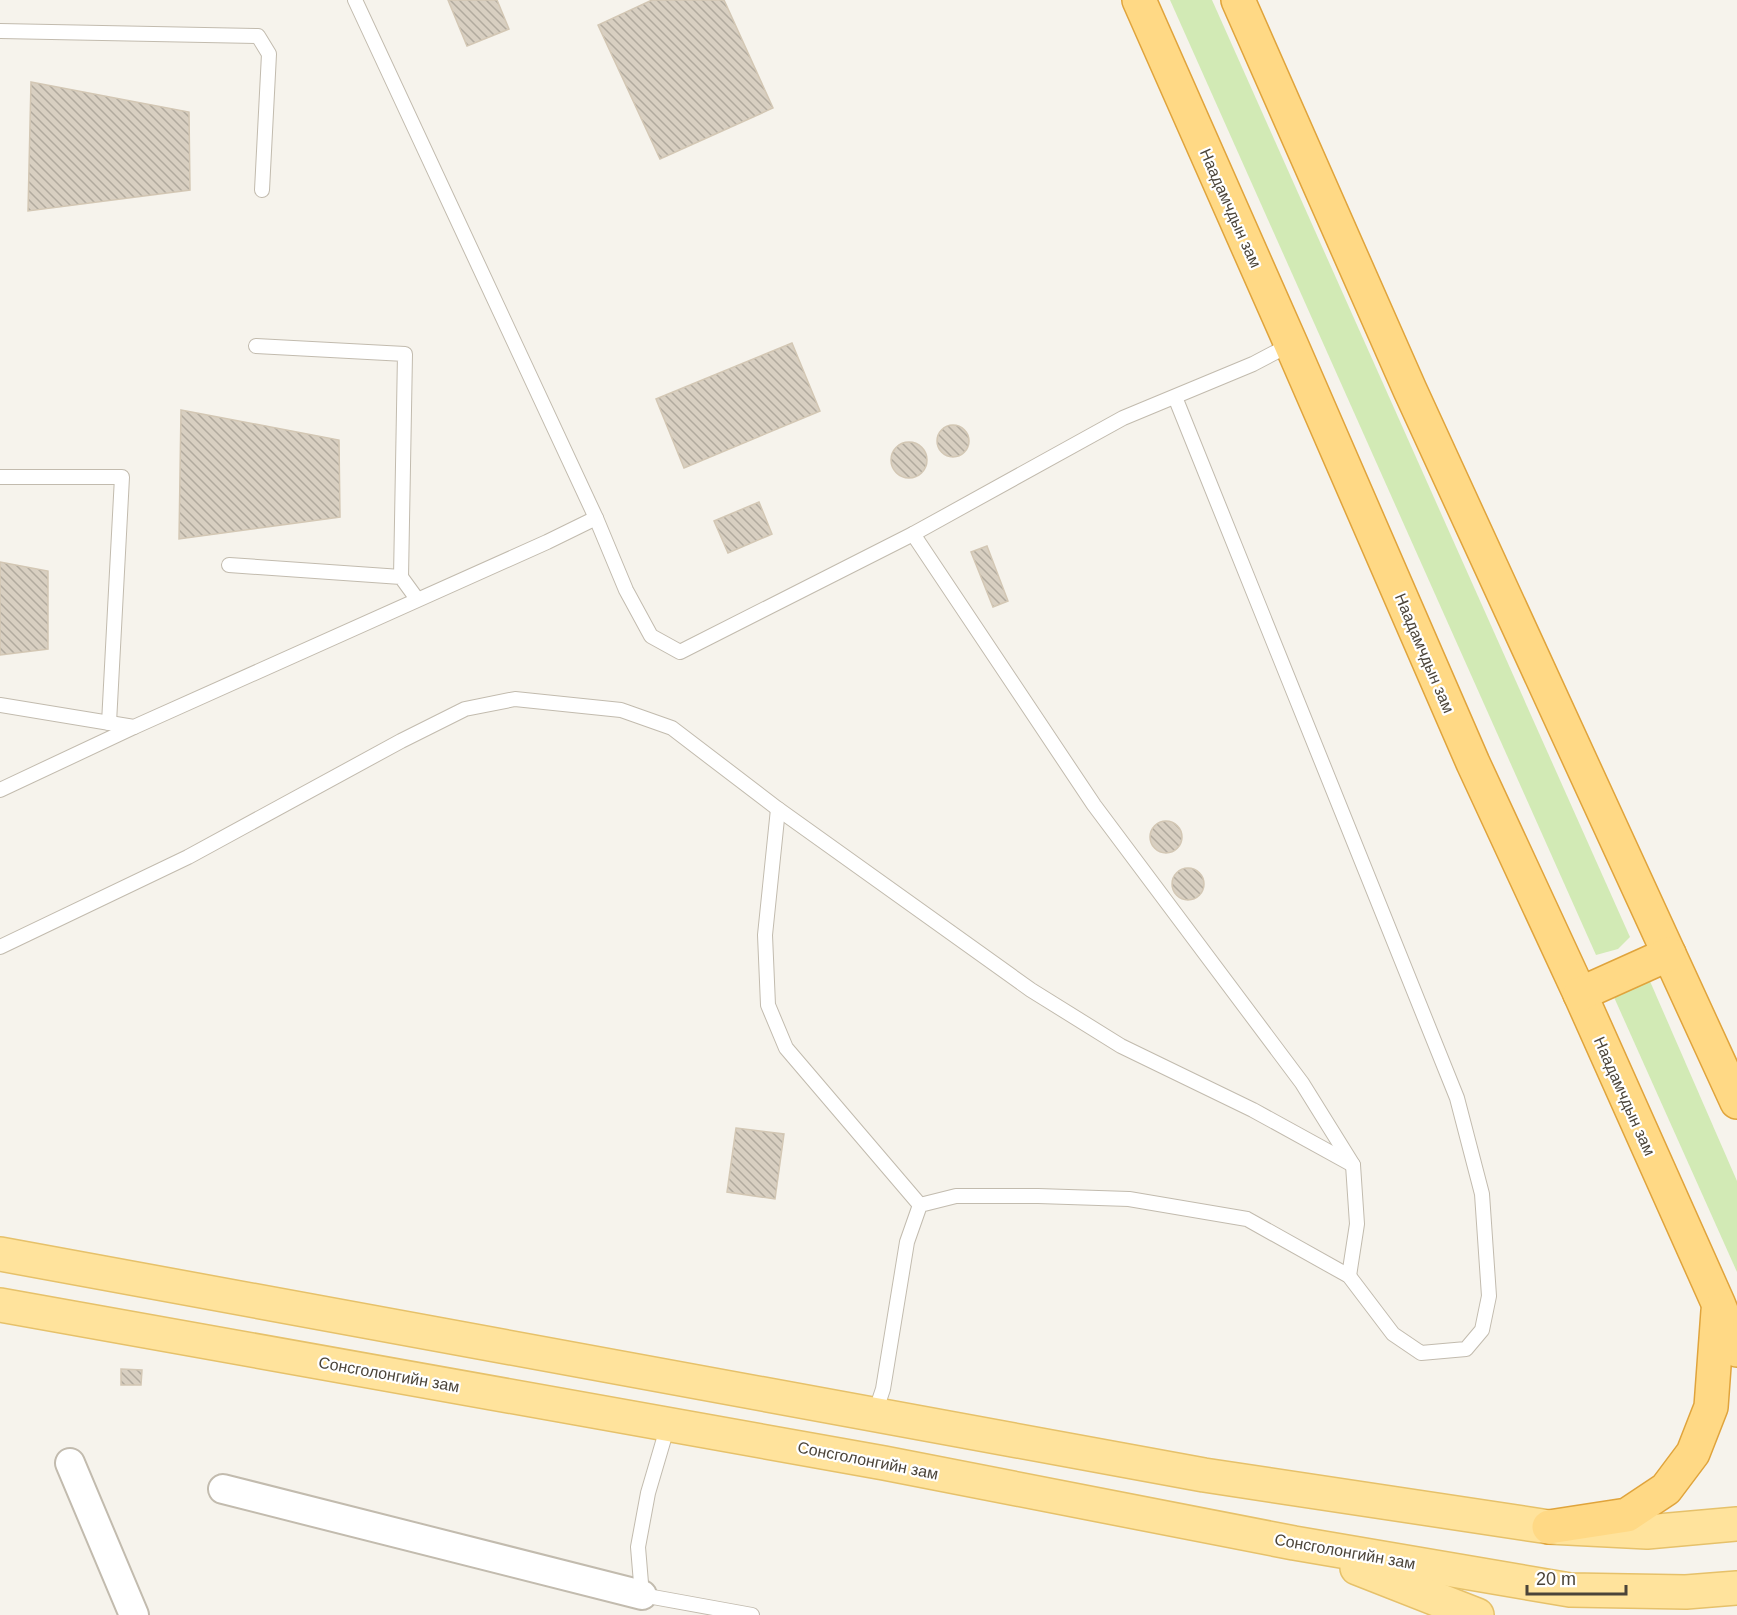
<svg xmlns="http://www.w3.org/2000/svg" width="1737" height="1615" viewBox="0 0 1737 1615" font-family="Arial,sans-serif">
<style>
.grass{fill:#d2eab5}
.building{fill:url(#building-back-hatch);stroke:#d3c7b4;stroke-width:1.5}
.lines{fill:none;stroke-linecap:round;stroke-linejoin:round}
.service-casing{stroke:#c2bbae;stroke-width:16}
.minor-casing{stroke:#c2bbae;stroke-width:32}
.primary-casing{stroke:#e6c16a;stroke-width:36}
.trunk-casing{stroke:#e0a43c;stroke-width:36}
.service{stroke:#fff;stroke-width:14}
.minor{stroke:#fff;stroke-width:28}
.primary{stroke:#ffe39c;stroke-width:33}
.trunk{stroke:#ffd985;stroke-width:33}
.labels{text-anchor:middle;stroke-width:4.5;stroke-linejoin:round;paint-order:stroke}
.street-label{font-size:16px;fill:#4b4439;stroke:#fff}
</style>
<defs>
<pattern id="building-back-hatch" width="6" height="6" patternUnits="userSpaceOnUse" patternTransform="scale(1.5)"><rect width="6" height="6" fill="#d8cfc1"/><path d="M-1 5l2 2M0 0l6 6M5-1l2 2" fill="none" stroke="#b1aa9e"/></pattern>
</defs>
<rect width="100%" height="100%" fill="#f6f3ec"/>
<g class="grass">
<path d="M1170,0H1212L1630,937L1618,949L1596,955Z"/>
<path d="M1649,979L1737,1181V1272L1613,995Z"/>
</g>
<g class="building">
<path d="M448,0H497L509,29L467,46Z"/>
<path d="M652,0H724L773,108L660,159L598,25Z"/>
<path d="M31,82L189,112L190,190L28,211Z"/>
<path d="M792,343L820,411L684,468L656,399Z"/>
<path d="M181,410L339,440L340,517L179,539Z"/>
<circle cx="953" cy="441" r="16"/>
<circle cx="909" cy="460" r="18"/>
<path d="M759,502L772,534L728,553L714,521Z"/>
<path d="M987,546L1008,601L993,607L971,552Z"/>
<path d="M0,562L48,571V649L0,655Z"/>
<circle cx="1166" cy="837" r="16"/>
<circle cx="1188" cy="884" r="16"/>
<path d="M736,1128L784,1134L775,1199L727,1192Z"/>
<path d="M121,1369L142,1370L141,1385H121Z"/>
</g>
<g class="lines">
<defs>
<g id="service">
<path d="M355,0L596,518L626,590L651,636L680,652L913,534L1123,418L1253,364L1291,344"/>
<path d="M0,31L258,36L269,54L262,190"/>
<path d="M256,346L405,354L401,577"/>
<path d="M0,477H122L109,723"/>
<path d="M913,534L1094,805L1302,1083L1353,1165L1357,1224L1349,1276"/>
<path d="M229,565L401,577L417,599"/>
<path d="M0,705L134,727L547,542L596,518"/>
<path d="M0,790L134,727"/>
<path d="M778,809L765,935L768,1005L786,1048L920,1205"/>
<path d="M0,947L188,857L401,741L465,709L515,699L621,710L672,728L778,809L1031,990L1121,1046L1253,1110L1353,1165"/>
<path d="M875,1413L883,1389L907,1242L920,1205L956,1196H1038L1129,1199L1247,1219L1349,1276L1393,1334L1421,1353L1466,1349L1482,1330L1489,1296L1482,1194L1457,1098L1175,397"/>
<path d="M668,1425L648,1493L638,1547L642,1595L752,1615"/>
</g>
<g id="minor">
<path d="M70,1463L134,1615"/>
<path d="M223,1489L642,1595"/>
</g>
<g id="primary">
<path d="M0,1254L1204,1475L1549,1527L1647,1532L1737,1524"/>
<path d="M0,1305L884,1463L1294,1543L1570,1590L1686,1592L1737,1588"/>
<path d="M1357,1568L1477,1615"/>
</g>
<g id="trunk">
<path d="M1139,0L1291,344L1473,763L1580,994L1718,1303L1737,1350"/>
<path d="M1238,0L1410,390L1737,1102"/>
<path d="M1580,994L1669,954"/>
<path d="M1549,1527L1627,1515L1666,1489L1693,1453L1711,1407L1718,1311"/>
</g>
</defs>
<use href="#service" class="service-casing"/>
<use href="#minor" class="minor-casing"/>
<use href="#primary" class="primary-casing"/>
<use href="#trunk" class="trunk-casing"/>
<use href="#service" class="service"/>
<use href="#minor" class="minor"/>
<use href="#primary" class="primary"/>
<use href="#trunk" class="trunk"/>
</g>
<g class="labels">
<g class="street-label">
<text transform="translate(1231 208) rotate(66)" y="6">Наадамчдын зам</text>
<text transform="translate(1425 653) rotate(67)" y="6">Наадамчдын зам</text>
<text transform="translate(1625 1096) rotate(66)" y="6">Наадамчдын зам</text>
<text transform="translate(389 1374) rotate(10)" y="6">Сонсголонгийн зам</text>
<text transform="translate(868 1460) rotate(11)" y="6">Сонсголонгийн зам</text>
<text transform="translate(1345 1551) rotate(10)" y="6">Сонсголонгийн зам</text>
</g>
</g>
<path d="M1527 1585v9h99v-9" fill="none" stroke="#4b4439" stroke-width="3"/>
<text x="1536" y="1585" font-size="18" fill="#4b4439" stroke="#ffffff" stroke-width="4.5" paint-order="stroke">20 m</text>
</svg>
